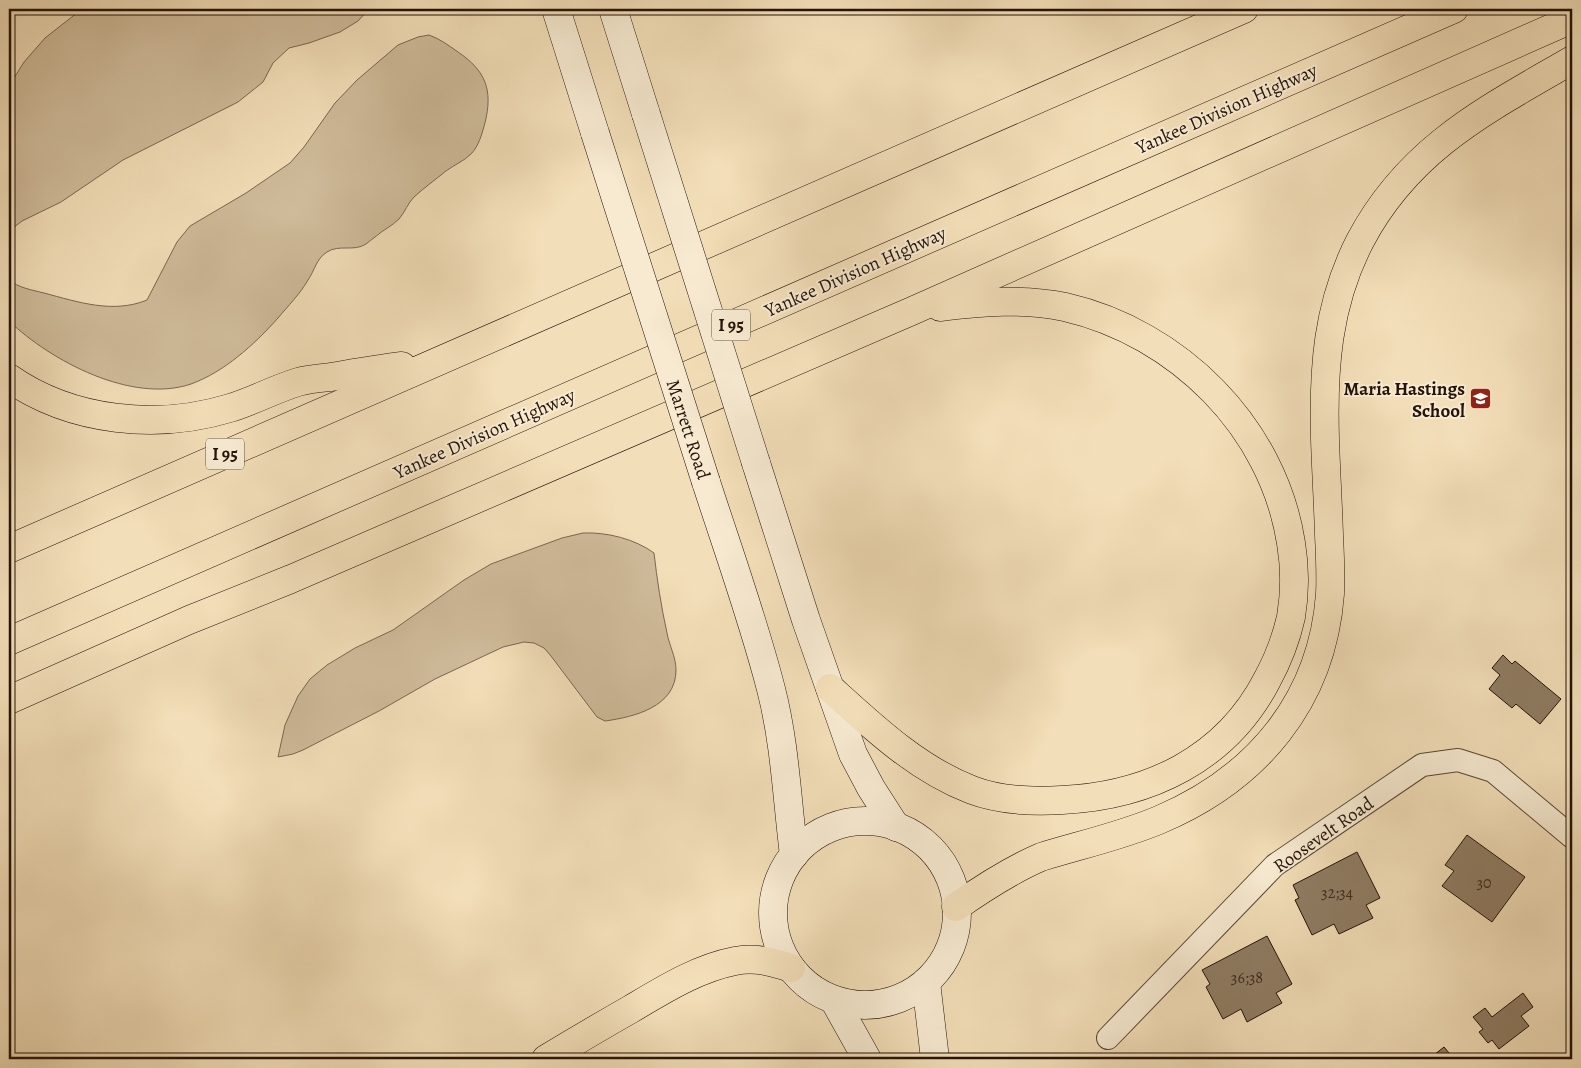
<svg xmlns="http://www.w3.org/2000/svg" width="1581" height="1068" viewBox="0 0 1581 1068" font-family="Alegreya,serif">
<style>
.green{fill:#cfbb9a;stroke:#796752}
.building{fill:#8f7d64;stroke:#231309}
.lines{fill:none;stroke-linecap:round;stroke-linejoin:round}
.street-casing{stroke:#574635;stroke-width:24}
.secondary-casing{stroke:#231309;stroke-width:29}
.highway-casing{stroke:#231309;stroke-width:29}
.street{stroke:#f7ead1;stroke-width:22}
.secondary{stroke:#f7ead1;stroke-width:28}
.highway{stroke:#f2deb8;stroke-width:28}
.secondary-bridge-casing{stroke:#231309;stroke-width:29;stroke-linecap:butt}
.secondary-bridge{stroke:#f7ead1;stroke-width:28}
.labels{text-anchor:middle;stroke-width:4;stroke-linejoin:round;paint-order:stroke}
.number-label{font-size:16px;fill:#3e2e20}
.shield{fill:#f7ead1;stroke:#635445;stroke-width:1}
.shield-label{font-size:18px;font-weight:bold;fill:#231309}
.street-label{font-size:19px;fill:#231309;stroke:#f7ead1}
.poi-label{font-size:19px;font-weight:bold;fill:#231309;stroke:#f7ead1;text-anchor:end}
</style>
<rect width="100%" height="100%" fill="#f2deb8"/>
<filter id="stains"><feTurbulence type="fractalNoise" baseFrequency=".004" numOctaves="4"/><feColorMatrix values="0 0 0 0 .2 0 0 0 0 .09 0 0 0 0 .02 0 0 0 .5 -.17"/></filter>
<radialGradient id="worn" r=".72"><stop offset=".6" stop-color="#630" stop-opacity="0"/><stop offset="1" stop-color="#630" stop-opacity=".3"/></radialGradient>
<g class="green">
<path d="M82,9H369L358,21L340,32L309,43L289,48L273,63L263,82L238,102L123,160L61,202L22,221L9,231V86L24,62L45,38Z"/>
<path d="M429,35C440,39 448,45 458,52C486,71 493,90 485,123C482,133 479,146 471,154C464,161 454,165 446,171C436,179 424,188 414,197C408,203 405,212 399,219C392,226 383,230 375,237C372,239 369,242 366,244C354,252 339,244 327,252C316,259 315,270 308,280C300,294 288,306 278,318C254,345 224,372 191,384C132,404 51,361 9,321V279C17,288 33,290 44,293C78,302 113,314 147,300L177,242L190,226L246,193L290,163L304,147L335,103L357,80L398,45L418,37Z"/>
<path d="M583,533C607,532 635,539 654,553C657,579 661,606 667,633C669,645 676,657 676,670C676,707 634,717 605,721L597,717L551,656L544,648L534,643L524,642L503,647L435,679L379,711L303,750L293,754L278,757L285,725L298,696L310,679L327,665L355,648L393,630L464,580L491,564L562,538Z"/>
</g>
<g class="building">
<path d="M1503,655L1512,664L1515,661L1561,699L1540,724L1516,704L1512,708L1489,689L1500,675L1492,668Z"/>
<path d="M1467,835L1525,877L1492,922L1442,886L1454,871L1445,865Z"/>
<path d="M1357,852L1380,898L1366,905L1373,918L1339,934L1334,924L1312,935L1295,900L1299,898L1293,885Z"/>
<path d="M1267,936L1292,984L1276,993L1282,1003L1247,1022L1241,1009L1223,1019L1206,987L1210,984L1202,970Z"/>
<path d="M1523,993L1533,1007L1521,1016L1529,1026L1499,1049L1492,1040L1488,1043L1479,1032L1483,1029L1473,1017L1485,1008L1492,1017Z"/>
<path d="M1444,1047L1454,1059H1438L1434,1055Z"/>
</g>
<g class="lines">
<defs>
<path id="street" d="M1108,1038L1275,865L1422,765L1458,760L1493,771L1572,837"/>
<g id="secondary">
<path d="M556,9L595,133"/>
<path d="M613,9L646,114"/>
<path d="M756,463L806,620L853,754L871,788L896,827"/>
<path d="M706,482C728,550 753,619 771,689C785,743 787,800 794,855"/>
<circle cx="865" cy="913" r="92"/>
<path d="M926,982L935,1059"/>
<path d="M834,1000L867,1059"/>
</g>
<g id="highway">
<path d="M9,378C72,422 158,430 230,408C253,401 275,389 298,382C308,379 320,378 331,377C355,373 379,369 402,366"/>
<path d="M9,549L1244,9"/>
<path d="M9,641L1454,9"/>
<path d="M830,688C873,727 917,769 972,790C1001,801 1031,802 1062,800C1149,796 1226,759 1267,680C1278,660 1286,639 1291,617C1295,593 1295,567 1291,543C1273,427 1178,333 1065,307C1024,298 982,302 940,307"/>
<path d="M9,700L189,620L291,579L912,311L1572,19"/>
<path d="M956,907C983,888 1011,870 1041,857C1080,845 1121,836 1159,820C1256,779 1322,702 1330,594C1331,575 1330,555 1329,535C1328,503 1326,471 1325,439C1323,369 1327,305 1360,241C1409,148 1486,110 1572,60"/>
<path d="M546,1059C574,1042 603,1025 631,1009C663,990 698,968 735,961C755,957 773,962 791,968"/>
</g>
</defs>
<use href="#street" class="street-casing"/>
<use href="#secondary" class="secondary-casing"/>
<use href="#highway" class="highway-casing"/>
<use href="#street" class="street"/>
<use href="#secondary" class="secondary"/>
<use href="#highway" class="highway"/>
<defs>
<g id="secondary-bridge">
<path d="M646,114L756,463"/>
<path d="M595,133L706,482"/>
</g>
</defs>
<use href="#secondary-bridge" class="secondary-bridge-casing"/>
<use href="#secondary-bridge" class="secondary-bridge"/>
</g>
<defs>
<symbol id="school-square" viewBox="-11 -11 22 22"><rect x="-9" y="-9" width="18" height="18" rx="4" fill="#8f2418" stroke="#f7ead1"/><path d="M0-5L7-2L0 1L-7-2ZM-4 1L0 2.5L4 1V4Q0 6-4 4Z" fill="#fff"/></symbol>
</defs>
<g fill-rule="evenodd">
<use href="#school-square" x="1468" y="386" width="25" height="25"/>
</g>
<g class="labels">
<g class="number-label">
<text x="1484" y="888">30</text>
<text x="1337" y="898">32;34</text>
<text x="1247" y="983">36;38</text>
</g>
<g class="shield">
<rect x="712" y="309.5" width="38" height="31" rx="4"/>
<rect x="206" y="438.5" width="38" height="31" rx="4"/>
</g>
<g class="shield-label">
<text x="731" y="331">I 95</text>
<text x="225" y="460">I 95</text>
</g>
<g class="street-label">
<text transform="translate(1226 108) rotate(-24)" y="7">Yankee Division Highway</text>
<text transform="translate(855 271) rotate(-24)" y="7">Yankee Division Highway</text>
<text transform="translate(689 429) rotate(72)" y="7">Marrett Road</text>
<text transform="translate(484 433) rotate(-24)" y="7">Yankee Division Highway</text>
<text transform="translate(1323 834) rotate(-35)" y="7">Roosevelt Road</text>
</g>
<g class="poi-label">
<text x="1465" y="395">Maria Hastings<tspan x="1465" dy="22">School</tspan></text>
</g>
</g>
<rect width="1581" height="1068" fill="none" stroke="#f2deb8" stroke-width="30"/>
<rect x="10" y="10" width="1561" height="1048" fill="none" stroke="#231309" stroke-width="2.5"/>
<rect x="15" y="15" width="1551" height="1038" fill="none" stroke="#231309"/>
<rect width="100%" height="100%" filter="url(#stains)"/>
<rect width="100%" height="100%" fill="url(#worn)"/>
</svg>
